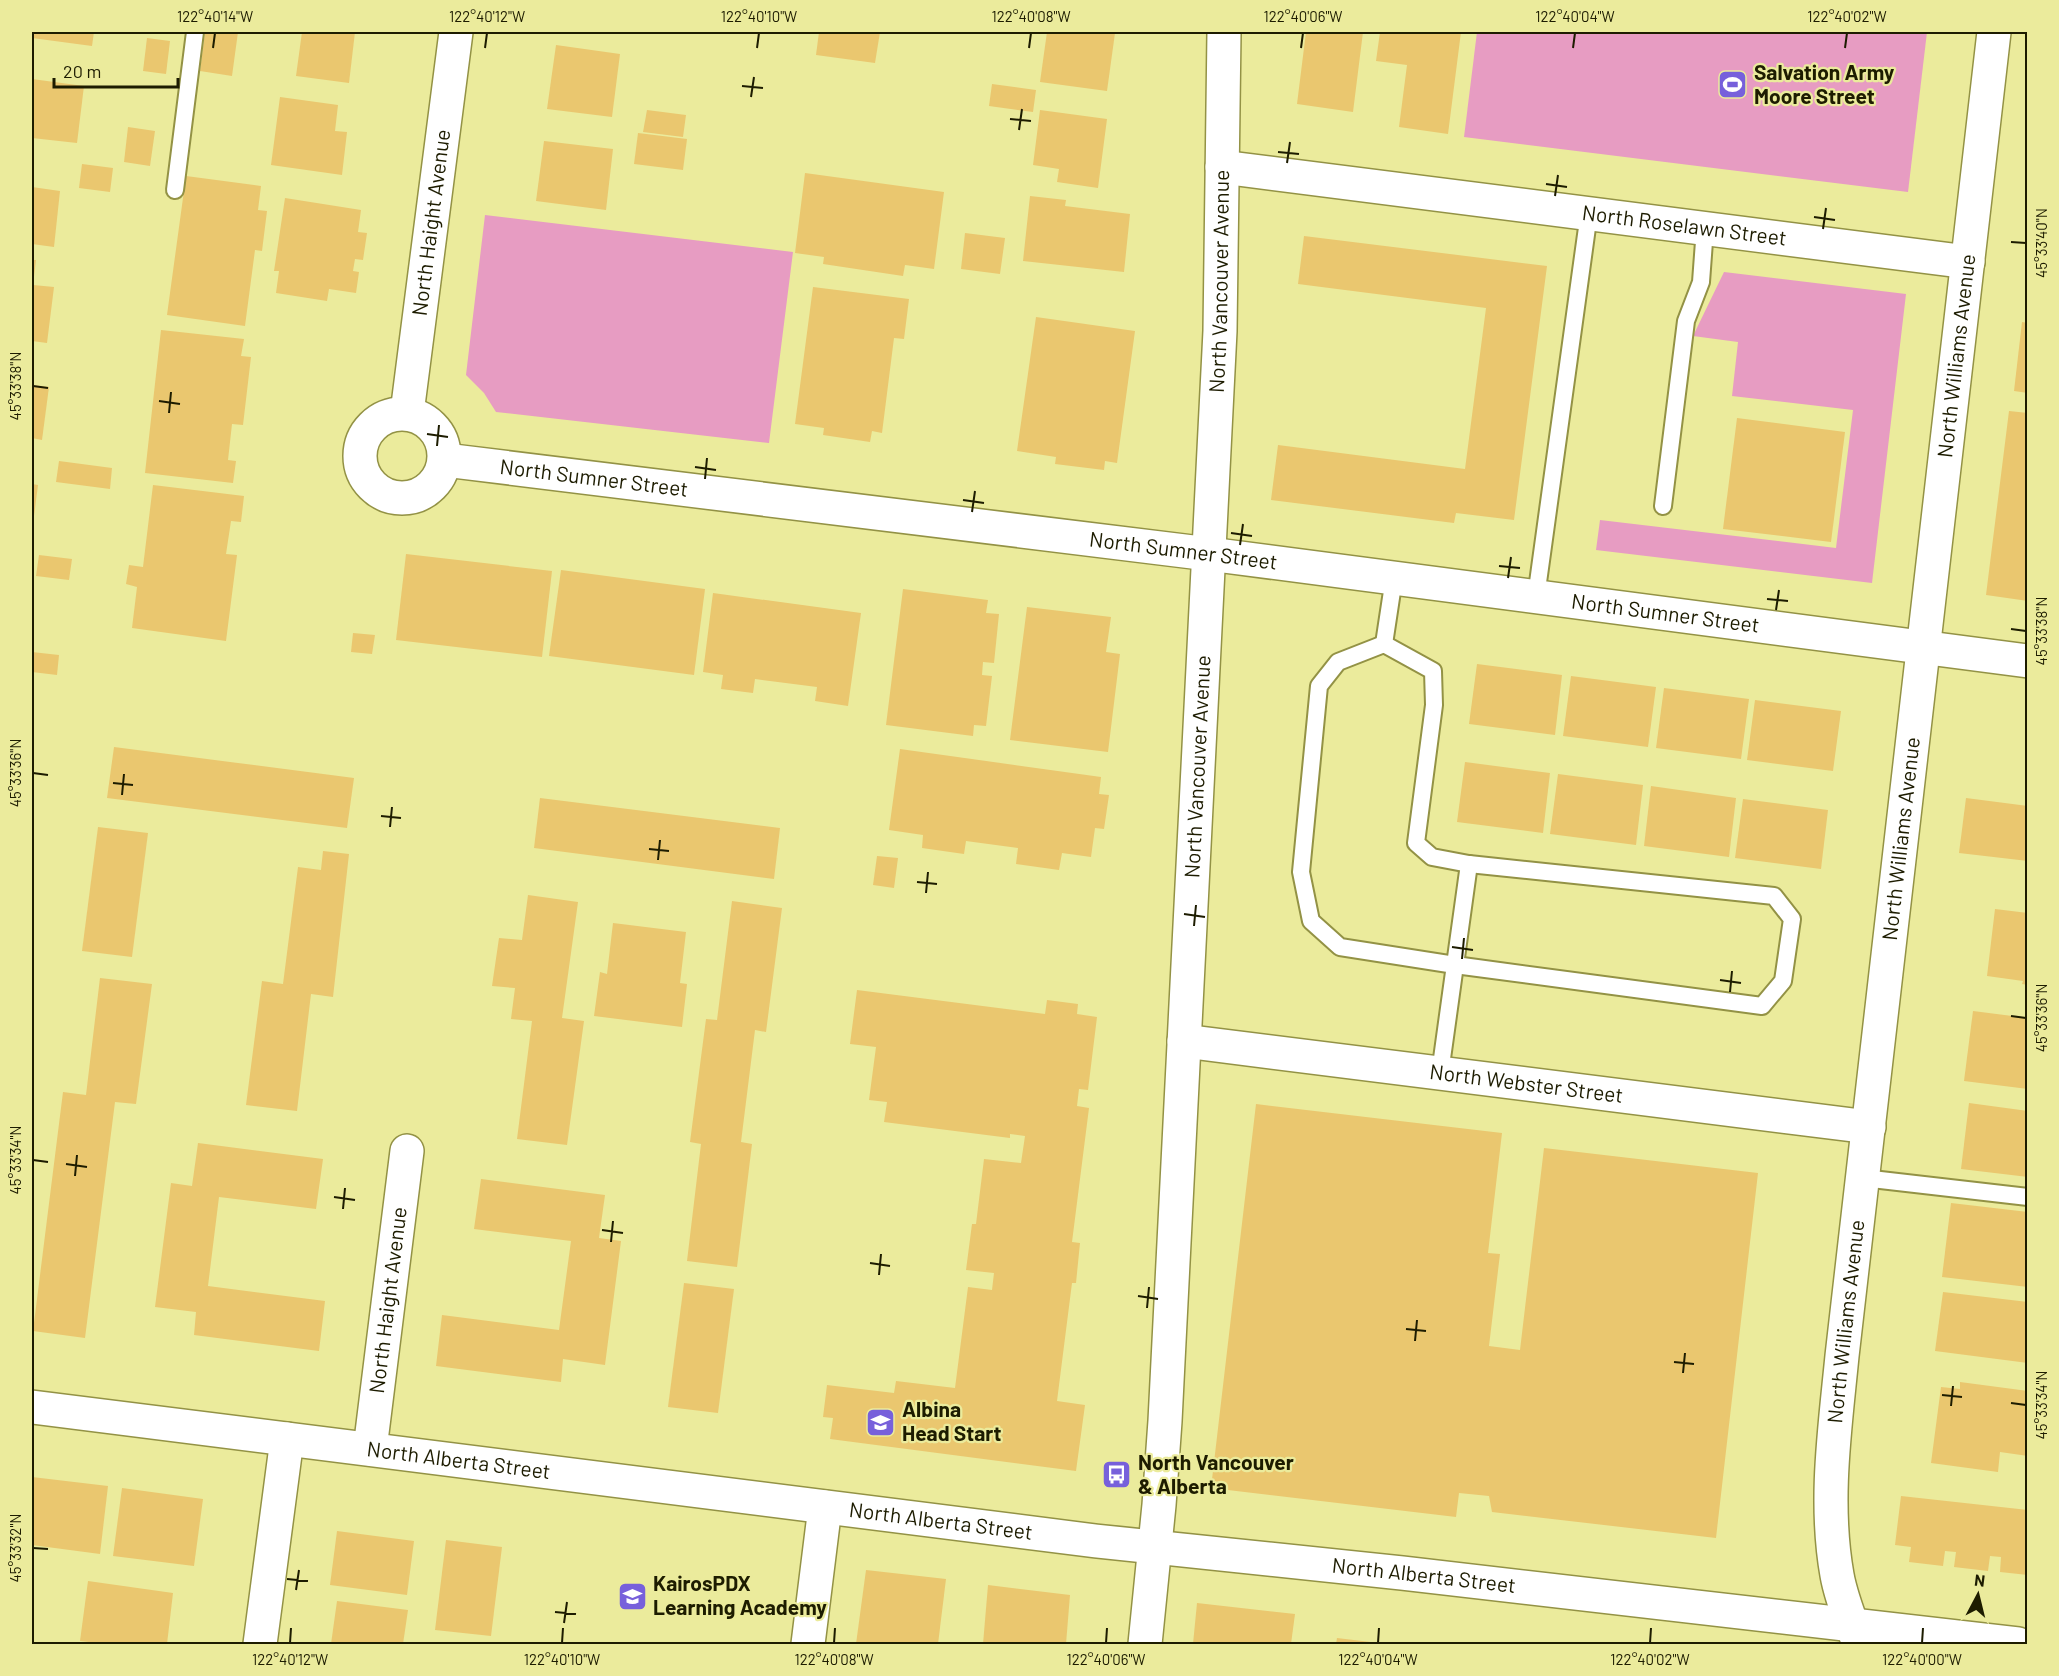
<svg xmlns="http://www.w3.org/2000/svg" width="2059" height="1676" viewBox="0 0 2059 1676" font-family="Barlow,sans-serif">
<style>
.green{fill:#e79cc2}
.building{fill:#eac76f}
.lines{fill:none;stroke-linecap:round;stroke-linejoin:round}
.service-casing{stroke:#939245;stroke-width:20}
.minor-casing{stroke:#939245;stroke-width:36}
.tertiary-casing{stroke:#939245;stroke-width:36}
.secondary-casing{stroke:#939245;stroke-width:36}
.service{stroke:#fff;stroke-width:16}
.minor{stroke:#fff;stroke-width:33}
.tertiary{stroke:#fff;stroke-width:33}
.secondary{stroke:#fff;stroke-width:33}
.ticks{fill:none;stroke:#1d1c00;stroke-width:2}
.labels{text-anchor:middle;stroke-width:4.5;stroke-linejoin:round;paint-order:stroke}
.poi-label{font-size:21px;font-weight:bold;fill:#1d1c00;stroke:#ebeb9c;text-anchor:start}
.street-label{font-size:21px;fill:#1d1c00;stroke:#ebeb9c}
.neatline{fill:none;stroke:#1d1c00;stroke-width:2}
.ticks-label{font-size:15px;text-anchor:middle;fill:#1d1c00}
</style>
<rect width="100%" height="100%" fill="#ebeb9c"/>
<g class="green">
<path d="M1477,32H1927L1908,192L1464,137Z"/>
<path d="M485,215L793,252L769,443L496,412L484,393L466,375Z"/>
<path d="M1724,272L1906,294L1872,583L1596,550L1600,520L1836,548L1853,410L1732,396L1738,342L1693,336Z"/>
</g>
<g class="building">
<path d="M32,32H94L92,46L32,38Z"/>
<path d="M205,32H238L232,76L200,71Z"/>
<path d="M302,32H355L349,83L296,76Z"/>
<path d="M819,32H880L875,63L816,55Z"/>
<path d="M1047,32L1115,33L1107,91L1040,82Z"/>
<path d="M1306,32H1363L1353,112L1297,104Z"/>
<path d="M1380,32H1461L1448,134L1399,127L1407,65L1376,61Z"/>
<path d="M147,38L170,41L166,74L143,71Z"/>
<path d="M556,45L620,54L612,117L547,109Z"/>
<path d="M32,79L84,86L77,143L32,138Z"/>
<path d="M992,84L1036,90L1033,112L989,106Z"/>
<path d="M280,97L338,105L335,131L347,132L342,175L271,165Z"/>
<path d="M647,110L686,115L683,137L643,132Z"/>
<path d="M1040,110L1107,119L1098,188L1057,182L1059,169L1033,165Z"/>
<path d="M128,127L155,131L150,166L124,162Z"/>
<path d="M638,133L687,139L683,170L634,164Z"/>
<path d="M544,141L613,149L606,210L536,201Z"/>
<path d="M82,164L113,168L110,192L79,188Z"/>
<path d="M805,173L944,192L934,269L905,265L903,276L823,264L824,257L795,253Z"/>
<path d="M186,176L261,186L258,210L267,211L262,251L255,250L245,326L167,315Z"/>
<path d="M32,187L60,191L54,247L32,244Z"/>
<path d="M1030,196L1066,200L1065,206L1130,214L1124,272L1023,261Z"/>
<path d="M285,198L361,210L358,232L367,233L363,260L355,259L353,271L359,272L356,293L329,289L327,301L276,293L279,271H274Z"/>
<path d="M965,233L1005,238L1000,274L961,269Z"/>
<path d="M1304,236L1547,266L1514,520L1456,513L1454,523L1271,500L1278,445L1465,469L1486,308L1298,284Z"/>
<path d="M32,260H36L33,285L54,287L47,343L32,341Z"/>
<path d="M813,287L909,299L904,339L894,338L882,433L872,431L870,442L823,435L824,428L795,424Z"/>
<path d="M1036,317L1135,331L1117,463L1105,461L1104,470L1055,464L1056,457L1017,451Z"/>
<path d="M2022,322L2028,323V393L2014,391Z"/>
<path d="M161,330L244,339L241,356L251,357L243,425L232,424L228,460L236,461L233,483L145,473Z"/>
<path d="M32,385L49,387L42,440L32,438Z"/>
<path d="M2009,411L2028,413V601L1986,595Z"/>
<path d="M1737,418L1845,432L1831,542L1723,529Z"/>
<path d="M59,461L112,468L110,489L56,482Z"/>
<path d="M32,484L38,485L33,524H32Z"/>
<path d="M153,485L244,496L241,522L231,521L226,554L237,555L226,641L132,628L137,587L126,584L129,565L143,567Z"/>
<path d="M406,554L552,571L542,657L396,640Z"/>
<path d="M39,555L72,559L69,580L36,576Z"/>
<path d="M561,570L705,589L694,675L549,656Z"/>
<path d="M903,589L988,600L986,613L999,614L994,663L983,662L982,675L992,676L986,726L974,725L973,736L886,725Z"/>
<path d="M713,593L861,613L848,706L815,701L817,687L755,679L753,693L721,689L723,675L703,672Z"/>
<path d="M1027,607L1111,617L1106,652L1120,654L1108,752L1010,740Z"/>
<path d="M353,633L375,635L372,654L351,652Z"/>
<path d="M32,652L59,655L57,675L32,672Z"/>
<path d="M1477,664L1562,675L1555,735L1469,724Z"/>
<path d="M1571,676L1656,687L1648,747L1563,736Z"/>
<path d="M1664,688L1749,699L1741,759L1656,748Z"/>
<path d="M1755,700L1841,711L1833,771L1747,760Z"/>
<path d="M114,747L354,778L347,828L107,798Z"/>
<path d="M900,749L1101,777L1099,794L1109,795L1104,829L1095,828L1091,857L1062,853L1059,870L1016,864L1018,848L966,841L964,854L922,848L923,835L889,830Z"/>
<path d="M1465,762L1550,773L1543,833L1457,822Z"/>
<path d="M1558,774L1643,785L1636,845L1550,834Z"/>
<path d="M1651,786L1736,798L1729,857L1644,846Z"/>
<path d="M540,798L780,828L774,879L534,848Z"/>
<path d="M1966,798L2028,806V861L1959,853Z"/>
<path d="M1743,799L1828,810L1821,869L1735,858Z"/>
<path d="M98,827L148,833L132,957L82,951Z"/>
<path d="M323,851L349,854L333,997L311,994L297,1111L246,1105L262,981L283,984L298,867L321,870Z"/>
<path d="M877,856L898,858L894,888L873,885Z"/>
<path d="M528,895L578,902L562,1018L584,1021L567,1145L517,1139L532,1021L511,1019L515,988L492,986L499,938L522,940Z"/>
<path d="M732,901L782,908L766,1032L755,1030L741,1142L752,1144L737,1267L687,1261L701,1144L690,1142L706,1019L717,1020Z"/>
<path d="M1995,909L2028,913V985L2022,984L2023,981L1987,976Z"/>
<path d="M613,923L686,932L680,983L687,984L682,1027L594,1016L600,972L607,974Z"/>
<path d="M100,978L152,984L136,1104L115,1102L85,1338L33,1331L63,1092L86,1095Z"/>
<path d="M857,990L1045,1014L1047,1000L1078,1004L1077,1014L1097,1017L1088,1090L1079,1089L1077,1106L1089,1108L1072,1242L1080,1243L1076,1283H1072L1057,1401L1085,1405L1076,1471L830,1439L833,1418L823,1417L827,1385L894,1393L896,1381L955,1388L968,1287L992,1290L994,1273L966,1270L972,1224H976L984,1159L1021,1163L1025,1136L1010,1134V1138L884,1122L887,1102L869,1100L876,1047L850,1044Z"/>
<path d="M1973,1011L2028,1018V1089L1964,1081Z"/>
<path d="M1969,1103L2028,1111V1177L1961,1169Z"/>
<path d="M1256,1104L1502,1133L1488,1253L1500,1254L1489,1346L1520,1350L1544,1148L1758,1173L1716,1538L1492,1512L1489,1496L1459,1493L1456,1517L1211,1488Z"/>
<path d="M198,1143L323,1159L316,1209L219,1197L208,1286L325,1301L319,1351L194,1335L196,1312L155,1307L171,1183L192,1186Z"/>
<path d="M481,1179L605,1195L599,1238L621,1241L605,1365L563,1359L561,1382L436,1366L442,1315L559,1330L571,1241L474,1229Z"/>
<path d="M1951,1203L2028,1212V1287L1942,1277Z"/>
<path d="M684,1283L734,1289L718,1413L668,1407Z"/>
<path d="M1943,1292L2028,1302V1363L1935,1351Z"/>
<path d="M1960,1382L2028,1391V1456L2000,1452L1998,1472L1931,1463L1941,1387L1960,1389Z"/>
<path d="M32,1477L108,1486L100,1554L32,1545Z"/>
<path d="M122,1488L203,1499L194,1566L113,1556Z"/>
<path d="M1901,1496L2028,1510V1575L2000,1572L2001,1557L1990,1556L1988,1571L1954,1567L1956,1552L1945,1551L1943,1566L1909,1562L1911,1547L1895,1545Z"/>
<path d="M337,1531L414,1541L407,1595L330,1585Z"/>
<path d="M446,1540L502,1547L491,1636L435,1630Z"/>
<path d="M866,1570L946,1579L938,1644H856Z"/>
<path d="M88,1581L173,1593L167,1644H106L80,1641Z"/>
<path d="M988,1585L1070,1595L1066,1644H983Z"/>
<path d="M337,1601L408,1610L403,1644H331Z"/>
<path d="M1197,1603L1295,1614L1291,1644H1193Z"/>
<path d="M1337,1638L1379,1643V1644H1336Z"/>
</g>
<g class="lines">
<defs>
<g id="service">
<path d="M175,190L195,32"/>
<path d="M1663,506L1686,321L1701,282L1705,228"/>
<path d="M1536,597L1589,213"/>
<path d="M1384,644L1433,671L1434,705L1416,843L1432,857L1469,864L1774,896L1792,919L1783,981L1762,1006L1455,965L1340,947L1311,921L1301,872L1319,686L1338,662Z"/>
<path d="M1384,644L1394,578"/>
<path d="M1440,1073L1469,864"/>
<path d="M1863,1178L2028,1197"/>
</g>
<g id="minor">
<path id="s1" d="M1222,167L1968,262"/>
<path id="s2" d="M407,413L456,32"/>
<circle cx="402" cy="456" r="42"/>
<path id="s3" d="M445,460L1209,554L2028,661"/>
<path id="s4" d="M1184,1041L1869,1127"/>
<path id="s5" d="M370,1449L407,1151"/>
<path d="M260,1644L287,1439"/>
<path d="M808,1644L825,1507"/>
</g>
<g id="tertiary">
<path id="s6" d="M32,1407L1096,1541L1402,1573L2018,1644"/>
</g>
<g id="secondary">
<path id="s7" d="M1145,1644L1159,1505L1165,1421L1220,331L1224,32"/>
<path id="s8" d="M1859,1644C1851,1622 1841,1598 1837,1575C1824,1502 1835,1428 1842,1356L1994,32"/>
</g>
</defs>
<use href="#service" class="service-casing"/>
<use href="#minor" class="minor-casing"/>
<use href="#tertiary" class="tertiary-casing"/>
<use href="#secondary" class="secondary-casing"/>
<use href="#service" class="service"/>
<use href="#minor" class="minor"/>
<use href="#tertiary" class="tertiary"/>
<use href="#secondary" class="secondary"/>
</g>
<path class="ticks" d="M213,48L215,33M485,48L487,33M757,48L759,33M1029,48L1031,33M1301,48L1303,33M1573,48L1575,33M1845,48L1847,33M742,86L763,88M751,97L754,77M1010,119L1031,121M1019,130L1022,109M1278,152L1299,154M1287,163L1290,142M1546,184L1567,187M1555,196L1558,175M1814,217L1835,220M1823,229L1826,208M2011,242L2026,243M33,386L48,388M159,401L180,404M169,413L171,392M427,434L448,437M437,446L439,425M695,467L716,470M705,479L707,458M963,500L984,503M972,512L975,491M1231,533L1252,536M1240,545L1243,524M1499,566L1520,568M1508,578L1511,557M1767,599L1788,601M1776,610L1779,590M2011,629L2026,631M33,773L48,775M113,783L133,785M122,795L124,774M381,816L401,818M390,827L392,807M649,849L669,851M658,860L660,840M917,882L937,884M926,893L928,872M1184,914L1205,917M1194,926L1196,905M1452,947L1473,950M1462,959L1464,938M1720,980L1741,983M1730,992L1732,971M2011,1016L2026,1018M33,1160L48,1162M66,1164L87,1167M75,1176L77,1155M334,1197L355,1200M343,1209L345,1188M602,1230L623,1233M611,1242L613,1221M870,1263L890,1266M879,1275L881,1254M1138,1296L1158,1299M1147,1308L1149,1287M1406,1329L1426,1331M1415,1341L1417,1320M1674,1362L1694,1364M1683,1373L1685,1353M1942,1395L1962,1397M2011,1403L2026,1405M1951,1406L1953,1386M33,1548L48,1549M287,1579L308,1581M296,1590L299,1570M555,1612L576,1614M564,1623L567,1602M290,1643L291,1628M562,1643L563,1628M834,1643L835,1628M1106,1643L1107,1628M1378,1643L1379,1628M1650,1643L1651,1628M1922,1643L1923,1628"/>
<defs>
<symbol id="stadium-square" viewBox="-11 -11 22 22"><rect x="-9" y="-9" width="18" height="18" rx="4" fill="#7760db" stroke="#ebeb9c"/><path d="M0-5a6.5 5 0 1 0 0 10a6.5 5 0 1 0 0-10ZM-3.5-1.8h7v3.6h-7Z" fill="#fff"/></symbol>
<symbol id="school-square" viewBox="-11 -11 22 22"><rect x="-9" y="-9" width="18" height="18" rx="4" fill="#7760db" stroke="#ebeb9c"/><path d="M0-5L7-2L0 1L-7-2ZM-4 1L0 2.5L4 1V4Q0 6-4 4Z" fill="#fff"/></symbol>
<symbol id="bus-square" viewBox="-11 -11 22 22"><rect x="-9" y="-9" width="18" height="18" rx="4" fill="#7760db" stroke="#ebeb9c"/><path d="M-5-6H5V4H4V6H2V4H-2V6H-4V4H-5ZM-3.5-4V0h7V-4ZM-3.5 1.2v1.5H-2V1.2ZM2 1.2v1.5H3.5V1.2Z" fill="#fff"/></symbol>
</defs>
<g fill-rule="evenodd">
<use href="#stadium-square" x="1716" y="68" width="33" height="33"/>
<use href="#school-square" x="864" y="1406" width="33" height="33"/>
<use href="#bus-square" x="1100" y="1458" width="33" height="33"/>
<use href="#school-square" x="616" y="1580" width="33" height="33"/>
</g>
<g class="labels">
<g class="poi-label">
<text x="1754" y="80">Salvation Army<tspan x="1754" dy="24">Moore Street</tspan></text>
<text x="902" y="1417">Albina<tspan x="902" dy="24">Head Start</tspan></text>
<text x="1138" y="1470">North Vancouver<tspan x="1138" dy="24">&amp; Alberta</tspan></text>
<text x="653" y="1591">KairosPDX<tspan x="653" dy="24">Learning Academy</tspan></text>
</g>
<g class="street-label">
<text dy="7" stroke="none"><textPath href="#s2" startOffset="192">North Haight Avenue</textPath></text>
<text dy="7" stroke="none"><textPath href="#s1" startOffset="466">North Roselawn Street</textPath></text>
<text dy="7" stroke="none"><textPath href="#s7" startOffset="1365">North Vancouver Avenue</textPath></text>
<text dy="7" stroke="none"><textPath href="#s8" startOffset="1299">North Williams Avenue</textPath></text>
<text dy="7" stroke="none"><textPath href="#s3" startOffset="150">North Sumner Street</textPath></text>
<text dy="7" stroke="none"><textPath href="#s3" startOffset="744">North Sumner Street</textPath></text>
<text dy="7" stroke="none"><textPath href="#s3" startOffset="1230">North Sumner Street</textPath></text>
<text dy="7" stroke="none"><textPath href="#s7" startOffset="879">North Vancouver Avenue</textPath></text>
<text dy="7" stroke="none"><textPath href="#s8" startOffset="813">North Williams Avenue</textPath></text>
<text dy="7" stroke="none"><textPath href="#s4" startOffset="345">North Webster Street</textPath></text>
<text dy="7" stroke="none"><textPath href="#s5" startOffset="150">North Haight Avenue</textPath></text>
<text dy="7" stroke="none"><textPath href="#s8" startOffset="327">North Williams Avenue</textPath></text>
<text dy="7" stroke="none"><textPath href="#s6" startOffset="430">North Alberta Street</textPath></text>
<text dy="7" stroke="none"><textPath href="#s6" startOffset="916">North Alberta Street</textPath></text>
<text dy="7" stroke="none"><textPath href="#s6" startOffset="1402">North Alberta Street</textPath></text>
</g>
</g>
<rect width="2059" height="1676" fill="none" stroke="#ebeb9c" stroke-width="66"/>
<g transform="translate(1978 1595) rotate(7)" stroke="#ebeb9c" stroke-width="4.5" paint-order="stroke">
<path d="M0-4.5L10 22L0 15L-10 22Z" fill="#1d1c00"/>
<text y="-9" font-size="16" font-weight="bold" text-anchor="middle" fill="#1d1c00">N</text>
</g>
<path d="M54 78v9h124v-9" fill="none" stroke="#1d1c00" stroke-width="3"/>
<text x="63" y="78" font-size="18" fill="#1d1c00" stroke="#ebeb9c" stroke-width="4.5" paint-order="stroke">20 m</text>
<rect x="33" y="33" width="1993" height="1610" class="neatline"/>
<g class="ticks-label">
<text x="215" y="22">122°40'14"W</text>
<text x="487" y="22">122°40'12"W</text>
<text x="759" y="22">122°40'10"W</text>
<text x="1031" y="22">122°40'08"W</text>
<text x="1303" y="22">122°40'06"W</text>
<text x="1575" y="22">122°40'04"W</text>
<text x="1847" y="22">122°40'02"W</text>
<text transform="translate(2042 243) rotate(-90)" y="5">45°33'40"N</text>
<text transform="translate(16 386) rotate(-90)" y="5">45°33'38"N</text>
<text transform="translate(2042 631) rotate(-90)" y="5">45°33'38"N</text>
<text transform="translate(16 773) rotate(-90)" y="5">45°33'36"N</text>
<text transform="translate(2042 1018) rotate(-90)" y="5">45°33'36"N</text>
<text transform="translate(16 1160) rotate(-90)" y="5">45°33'34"N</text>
<text transform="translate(2042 1405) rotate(-90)" y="5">45°33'34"N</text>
<text transform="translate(16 1548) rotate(-90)" y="5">45°33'32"N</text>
<text x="290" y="1665">122°40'12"W</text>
<text x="562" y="1665">122°40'10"W</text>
<text x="834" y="1665">122°40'08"W</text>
<text x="1106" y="1665">122°40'06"W</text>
<text x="1378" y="1665">122°40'04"W</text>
<text x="1650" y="1665">122°40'02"W</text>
<text x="1922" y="1665">122°40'00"W</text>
</g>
</svg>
